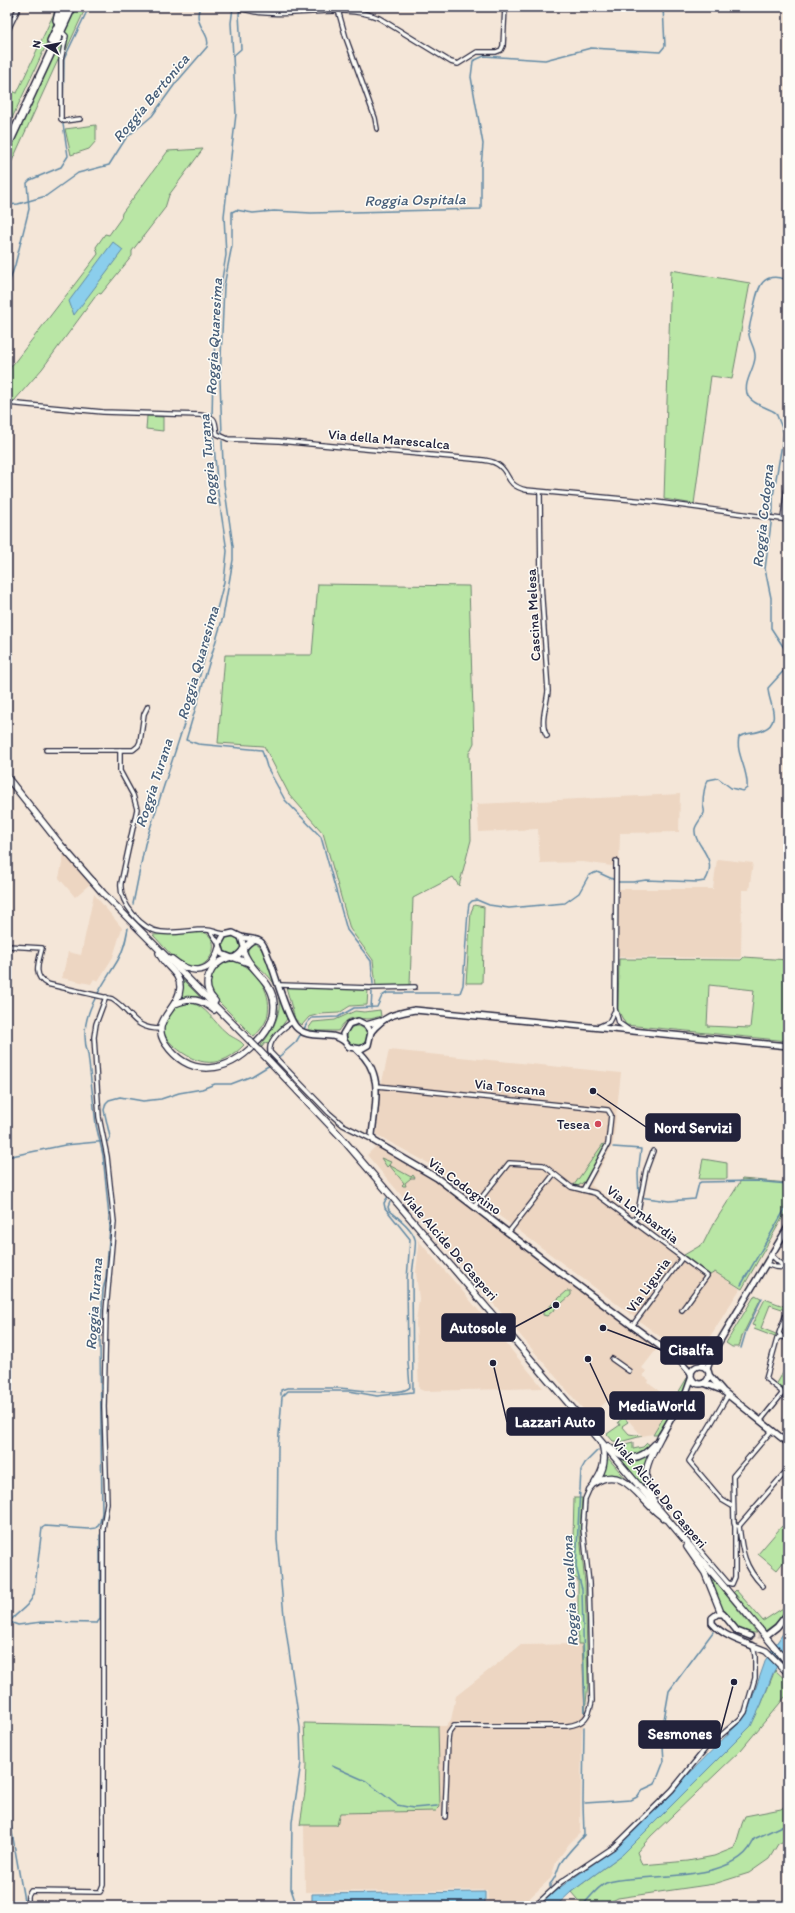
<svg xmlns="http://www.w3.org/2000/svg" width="795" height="1913" viewBox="0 0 795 1913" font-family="Itim,sans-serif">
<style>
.built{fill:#edd6c2}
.green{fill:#b9e6a5;stroke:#6e8470;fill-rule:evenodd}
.water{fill:#8bceec;stroke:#6189a5}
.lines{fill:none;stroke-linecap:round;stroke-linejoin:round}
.stream{stroke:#6189a5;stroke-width:1.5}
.secondary-tunnel{stroke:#cabfb9;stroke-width:5;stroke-dasharray:5 2.5;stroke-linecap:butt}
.street-casing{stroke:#22223b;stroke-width:6}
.secondary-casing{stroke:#22223b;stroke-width:8}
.primary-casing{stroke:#22223b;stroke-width:8}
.highway-casing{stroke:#22223b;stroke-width:10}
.street{stroke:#fdfcf7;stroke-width:3.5}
.secondary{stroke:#fdfcf7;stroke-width:5}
.primary{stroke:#fdfcf7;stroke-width:5.5}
.highway{stroke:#fdfcf7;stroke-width:7}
.primary-bridge-casing{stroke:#22223b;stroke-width:8;stroke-linecap:butt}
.primary-bridge{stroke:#fdfcf7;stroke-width:5.5}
.poi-dot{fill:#d1495b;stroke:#fdfcf7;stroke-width:1.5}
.labels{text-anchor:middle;stroke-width:3;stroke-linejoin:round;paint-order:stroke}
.street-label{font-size:14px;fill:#22223b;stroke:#fdfcf7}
.poi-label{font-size:14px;fill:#22223b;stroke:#fdfcf7;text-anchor:end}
.water-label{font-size:15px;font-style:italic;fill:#475e79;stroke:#fdfcf7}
.leader{fill:none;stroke:#22223b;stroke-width:1.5}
.callout-dot{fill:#22223b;stroke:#fdfcf7;stroke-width:1.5}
.callout{fill:#22223b;stroke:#22223b;stroke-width:1.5}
.callout-label{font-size:15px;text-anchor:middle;font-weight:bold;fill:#fff}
</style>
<rect width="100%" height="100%" fill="#f4e6d8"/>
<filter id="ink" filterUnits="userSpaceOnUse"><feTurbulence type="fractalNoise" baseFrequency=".025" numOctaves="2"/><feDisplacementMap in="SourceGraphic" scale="8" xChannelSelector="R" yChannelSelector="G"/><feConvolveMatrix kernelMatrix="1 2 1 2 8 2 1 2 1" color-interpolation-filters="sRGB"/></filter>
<g filter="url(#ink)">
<g class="built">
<path d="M680,794L679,832L620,833L619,867L583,862L540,863L538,829L479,832L477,804Z"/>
<path d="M64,854L90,884L75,897L59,878Z"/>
<path d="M717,859L753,863L749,890H742L741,958L618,957L619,889H713Z"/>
<path d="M94,894L122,928L113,957L98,981L94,979L91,984L62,978L68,952L81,955Z"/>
<path d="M389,1050L621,1073L613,1144L591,1185L710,1275L715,1272L740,1289L694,1362L430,1164L377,1135L380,1091Z"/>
<path d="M376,1146L429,1176L554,1273L659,1346L642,1368L646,1371L643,1376L649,1380L648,1383L673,1401L653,1434L642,1436L610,1399L589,1416L367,1155Z"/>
<path d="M417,1239L459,1287L543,1388L424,1391L419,1389L416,1323L419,1299L416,1272L419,1246Z"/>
<path d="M582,1644L585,1713L582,1733L580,1833L569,1844L556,1862L551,1878L521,1906H488L487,1890L305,1892L304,1825H337L340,1813L436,1811L440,1807L438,1726H446L451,1720L456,1696L521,1645Z"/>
</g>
<g class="green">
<path d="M75,7H86L63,57L58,60L7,172V153Z"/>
<path d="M55,11C57,21 50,29 49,39L7,129V115L11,106L7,104V89L17,93Z"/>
<path d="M96,125V141L89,149L71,155L65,129Z"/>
<path d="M203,149L169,195L165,208L132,251V256L101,294L98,293L42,369L14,401H7V372L98,254L96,247L105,234L109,235L121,218L122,213L168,151Z"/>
<path d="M671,270L750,283L732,379L711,376L694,504L664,499Z"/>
<path d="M147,416L163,417V431L146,429Z"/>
<path d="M318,584L469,586L474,743L469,753L471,840L459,886L453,877L413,898L410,985L376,986L373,960L350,929L323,833L289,794L264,746L218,743L225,655H312Z"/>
<path d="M474,905L484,907L482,983H466L471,912Z"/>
<path d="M203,932C226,940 207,977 184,965C174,960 161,943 153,935Z"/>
<circle cx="231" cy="945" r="10"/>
<path d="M254,943C269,947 281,1004 287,1019L268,1044L265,1043L262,1047L261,1045C277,1026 288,1000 270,978C263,969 253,964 248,955V945Z"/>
<path d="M744,957L788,960V1041L626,1025L618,1010L619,959L741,960ZM709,985L754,990L750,1028L707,1026Z"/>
<path d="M235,961C255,968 272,991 268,1013C267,1023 260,1030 254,1037L212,995C207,975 213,963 235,961Z"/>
<path d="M179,976L200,997L187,996L179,999Z"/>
<path d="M286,987L368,990L367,1005L350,1006L339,1013L320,1014L309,1017L302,1025L295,1019Z"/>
<path d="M189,1002C207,1006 213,1022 227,1033C232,1038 239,1039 244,1045C221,1069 198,1067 174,1046C169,1042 163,1035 163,1028C163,1021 169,1014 172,1008Z"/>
<path d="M380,1010L381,1016C377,1017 372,1019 368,1019C351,1018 349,1015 338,1031H315L308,1029L313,1022L335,1020L355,1011L364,1012Z"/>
<circle cx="357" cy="1036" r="10"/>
<path d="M603,1144L605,1145L585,1181L578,1186L574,1185Z"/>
<path d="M381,1158L391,1162L389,1165L411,1177L413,1175L415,1178H411L405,1183L406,1186H403L402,1185L404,1183L389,1165L387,1167Z"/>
<path d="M703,1159L727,1163V1179H699Z"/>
<path d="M742,1179L788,1183V1208L742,1289L715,1272L710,1275L684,1255L703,1244L711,1228Z"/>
<path d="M567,1291H571V1295L547,1316L543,1315V1312Z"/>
<path d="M755,1295L761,1298L742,1336L739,1347H732L726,1343Z"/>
<path d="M765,1299L786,1307L785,1310L770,1305L761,1328L776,1334L775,1337L754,1329L755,1326L752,1325Z"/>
<path d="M788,1364V1391L787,1393L776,1385Z"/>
<path d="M687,1378C691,1386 663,1425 657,1435H653Z"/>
<path d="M624,1417L628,1422L622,1426L629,1434L642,1436L620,1442L613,1441L607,1434L620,1425L618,1422Z"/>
<path d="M633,1442V1449L643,1447L647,1443L650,1445C638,1461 622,1455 609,1443L617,1446Z"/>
<path d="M648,1455L643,1472L645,1489L617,1456L633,1460Z"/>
<path d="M607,1457L627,1480L600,1479L606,1467Z"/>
<path d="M574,1498H582L580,1536L585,1584L588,1683L585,1713L582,1644H578V1579L572,1578Z"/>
<path d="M782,1526L788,1532V1556L777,1570L758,1554Z"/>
<path d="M707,1573H708L757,1633C727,1635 717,1595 707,1573Z"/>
<path d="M736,1590L763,1621L783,1608H788L776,1623L765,1631L733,1593Z"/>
<path d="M775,1670L788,1682V1697H785L741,1750L651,1836L637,1852L642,1865L688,1861L714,1856L734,1848C739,1837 740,1827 745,1816L781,1809L788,1804V1839L778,1844L769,1859L749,1873L714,1884L618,1898L602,1906H583L571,1892L623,1854L761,1705Z"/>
<path d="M304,1723L438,1726L440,1807L436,1811L340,1813L337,1825H300L305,1792L306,1764Z"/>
</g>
<g class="water">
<path d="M113,242L123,250L74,315L69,301Z"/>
<path d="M788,1626V1647L773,1673L761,1705L751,1726L623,1854L571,1892L556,1906H538L555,1891L617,1847L739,1723L747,1713L766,1659Z"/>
<path d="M485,1892V1906H312V1894Z"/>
</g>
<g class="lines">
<g class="stream">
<path d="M233,56L231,23L233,7"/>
<path d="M7,205L18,204L46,196L78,173L109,165L126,138L152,116L175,84L207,47C212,34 192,25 200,7"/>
<path d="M788,280C760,270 758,289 753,311C752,317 748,328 749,335C750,343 756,349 755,358C754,370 742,384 748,396C753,405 768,407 776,413L784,433L773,496V509L765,569L771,598V628L788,654"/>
<path d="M7,289L15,265L29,209L27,183L30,180L61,167L68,156L63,124L64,59L89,7"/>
<path d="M222,434L220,380L224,286L232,245V212L236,210L253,213L274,211L311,213L481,209V167L483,144L471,77L473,61L484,56L545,60L591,48L660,52L665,46L663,7"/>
<path d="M222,441L224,484L233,546V560L223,617L186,740L198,744L262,750L267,767L285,800L321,837L347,930L371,961L373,984"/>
<path d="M133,904L145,844L200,675L224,582L227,551L218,493L212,421L213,367L219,297L226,255L224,216L236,114L233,56L241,49L239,14L240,8"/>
<path d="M371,1008L372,992"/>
<path d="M273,1062L296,1042L308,1022L312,1018L338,1017L354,1008L377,1007L382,996L387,993H460L463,985L468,911L469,904L472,901L477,900L489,905L509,908L565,903L579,893L589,875L597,872L619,882H633L646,880L698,882L705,881C720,857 693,846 695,829C696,824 702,818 704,813C705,810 703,807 703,804C703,796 704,787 708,780L718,778L731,788L743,791L747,788C749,770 735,754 739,737C747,732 755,734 763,730C783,722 768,702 768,688L788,666"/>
<path d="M613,1147L641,1149L638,1174L639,1197L669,1201L695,1199L699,1183L701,1182L755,1181L788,1184"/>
<path d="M7,1157L65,1145L108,1141L110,1137L104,1110L106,1103L109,1100L120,1097L143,1101L161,1099L179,1093L202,1089L215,1084H231L252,1076L270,1065"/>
<path d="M741,1285L784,1211L788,1199"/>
<path d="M741,1348L746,1331L762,1298"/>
<path d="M281,1395V1390L287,1388C305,1388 322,1388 340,1388C354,1389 402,1397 410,1387L408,1362L407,1279L410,1239L385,1208L384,1203L387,1198"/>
<path d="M7,1621L18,1625L42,1622L97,1623L100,1619V1535"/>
<path d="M7,1626C14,1612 27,1611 34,1594L42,1528L45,1526L88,1529L96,1528L100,1522L102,1513L100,1340L103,1290L106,1277L110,1227L103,1155L96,1125L88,1054C76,1018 101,989 118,960C124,950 126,939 128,928"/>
<path d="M585,1713L582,1589L576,1567L581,1470L585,1463L598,1450"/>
<path d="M332,1766L366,1781L397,1805L413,1808L437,1806"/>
<path d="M585,1803L631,1800L637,1797L642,1790L655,1784L664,1761L662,1731L669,1691L713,1632"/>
<path d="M7,1818L11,1827L25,1906"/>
<path d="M550,1887V1884C556,1878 557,1871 560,1864C567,1853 576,1845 584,1835L583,1803L584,1727"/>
<path d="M304,1906L295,1901L291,1889L292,1822L301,1763L300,1728L284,1616L277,1540L278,1447L282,1397L288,1391H349L377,1396L413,1392L412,1277C412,1270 417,1242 415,1239C412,1228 397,1217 389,1210L388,1207L390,1202"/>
<path d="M582,1906C589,1899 597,1887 606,1883C617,1879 631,1879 642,1878C675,1875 742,1876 754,1839L788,1823"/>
</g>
<path class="secondary-tunnel" d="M750,1636H762L767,1634"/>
<defs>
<g id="street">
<path d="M237,7C281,24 335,0 379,18L451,62L458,64L477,52H496L501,50L503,46L505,7"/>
<path d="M338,10L346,38L375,118L377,129"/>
<path d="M61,31L66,36L61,60V119L64,121L80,119"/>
<path d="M7,32L19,7"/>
<path d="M7,403L103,412L200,415C218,418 214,419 217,434L228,439L279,441L473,459C480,460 491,460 497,464C511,472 504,485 526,490L656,502L788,520"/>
<path d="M540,492L541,584L548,691C547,705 539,723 547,736"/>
<path d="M783,519L788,478"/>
<path d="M46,750H133L138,746L140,742L144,714L148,706"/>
<path d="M120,750V771L133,795L137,809L121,883C119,902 141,930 161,932C175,934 190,930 205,930C212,929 218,934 226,934"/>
<path d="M616,861L615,1009L619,1023L629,1030"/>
<path d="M211,932L219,944"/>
<path d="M7,946L42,948C39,961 32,976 47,984L112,999C133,1012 132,1029 161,1029"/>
<path d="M280,985L370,988L415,987"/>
<path d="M292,1022C283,1028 268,1040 270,1052L329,1113L343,1125L373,1140"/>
<path d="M598,1027L609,1022L614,1012"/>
<path d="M377,1086L608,1110L611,1115L608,1144L583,1190"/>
<path d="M474,1207L509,1163L543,1165L571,1187L595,1193L707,1276L682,1310"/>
<path d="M633,1220L637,1216L646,1170L653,1151"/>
<path d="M508,1233L554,1174"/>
<path d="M771,1255L784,1267"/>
<path d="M766,1264L775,1267L788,1268"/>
<path d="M788,1309L779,1333L781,1336L788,1339"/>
<path d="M632,1326L682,1258"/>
<path d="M612,1359L629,1371"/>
<path d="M728,1395L689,1461L722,1500L732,1506"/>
<path d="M761,1420L782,1394L781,1391L766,1379L777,1339L779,1337H782"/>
<path d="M739,1526L735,1525L734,1522L733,1476L772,1430"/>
<path d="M739,1526L788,1469"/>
<path d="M739,1526C742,1551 744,1567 763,1586"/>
<path d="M693,1542L728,1583L732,1584L735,1577V1525"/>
<path d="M445,1817L448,1740L449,1733L454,1726H567C584,1724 589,1717 592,1701L589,1583L583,1528L585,1499L589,1490L595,1483"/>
<path d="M28,1906V1896L31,1891L97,1892H100L103,1885V1528L107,1503L104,1407L106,1311L114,1222L107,1156L99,1117L94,1037L96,1024L106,997"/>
<path d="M535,1906L561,1882L615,1846L672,1790L706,1748L740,1719L745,1712L755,1678V1656L753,1646"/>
</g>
<g id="secondary">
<path d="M241,937C247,939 257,938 261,942C265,946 266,952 268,956C275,972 286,1016 296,1027C309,1041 330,1030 344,1041"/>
<path d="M244,947L241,937L233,933L224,935L219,944L222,954L232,958C243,956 243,944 254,940"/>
<path d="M366,1025L371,1032L368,1045L361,1049L349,1047L344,1041L343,1034L349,1024L358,1021L366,1025L380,1021"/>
<path d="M371,1032C385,1015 394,1014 415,1010L788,1046"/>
<path d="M357,1050C385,1073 375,1104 372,1135L374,1141L437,1178L553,1267L680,1361L691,1374"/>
<circle cx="700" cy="1375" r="9"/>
<path d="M701,1366L715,1349L788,1227"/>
<path d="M707,1369L713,1353"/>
<path d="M709,1375L723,1391L788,1443"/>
<path d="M704,1383L719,1389"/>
<path d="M661,1436L686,1393L691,1379"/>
<path d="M768,1634L777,1627L788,1613"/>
<path d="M750,1636L737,1631L723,1614H717L712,1618V1623C722,1635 739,1641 753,1646"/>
</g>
<g id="primary">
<path d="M7,777L60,844L103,893L251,1042"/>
<path d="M159,953C164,967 181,972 180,988C179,1009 150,1020 165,1043C190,1080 228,1072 255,1044C267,1033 275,1020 274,1004C273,980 249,971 243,950"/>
<path d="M235,958L249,963"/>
<path d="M172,959C192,976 212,974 219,948"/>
<path d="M215,1001C199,985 210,964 228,958"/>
<path d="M175,1004C190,997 201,999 214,1010"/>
<path d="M258,1049L340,1136L663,1514L788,1663"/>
<path d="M608,1446C626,1462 639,1462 655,1444"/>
<path d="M596,1481C604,1470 606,1457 602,1444"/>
<path d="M595,1483C626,1462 642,1507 666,1519"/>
<path d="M654,1500C638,1474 649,1460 661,1436"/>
<path d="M687,1547L705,1573L721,1613"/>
<path d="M753,1646L766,1651L788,1673"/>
</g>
<g id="highway">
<path d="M57,20L59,13L58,7"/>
<path d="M51,41L67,7"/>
<path d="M7,147L72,7"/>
</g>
</defs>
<use href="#street" class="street-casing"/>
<use href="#secondary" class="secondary-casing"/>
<use href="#primary" class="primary-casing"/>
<use href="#highway" class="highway-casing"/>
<use href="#street" class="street"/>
<use href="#secondary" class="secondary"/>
<use href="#primary" class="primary"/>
<use href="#highway" class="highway"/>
<defs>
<path id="primary-bridge" d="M251,1042L258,1049"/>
</defs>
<use href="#primary-bridge" class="primary-bridge-casing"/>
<use href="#primary-bridge" class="primary-bridge"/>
</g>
</g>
<circle class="poi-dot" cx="598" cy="1124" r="4"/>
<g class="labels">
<g class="street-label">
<text transform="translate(389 439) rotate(5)" y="5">Via della Marescalca</text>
<text transform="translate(533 615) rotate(-93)" y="5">Cascina Melesa</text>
<text transform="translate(510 1087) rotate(6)" y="5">Via Toscana</text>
<text transform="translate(465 1186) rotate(36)" y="5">Via Codognino</text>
<text transform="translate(643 1214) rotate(37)" y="5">Via Lombardia</text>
<text transform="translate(450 1246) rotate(49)" y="5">Viale Alcide De Gasperi</text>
<text transform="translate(648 1285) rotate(-54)" y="5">Via Liguria</text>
<text transform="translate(660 1493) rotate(50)" y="5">Viale Alcide De Gasperi</text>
</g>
<g class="poi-label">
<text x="590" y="1129">Tesea</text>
</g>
<g class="water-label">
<text transform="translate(151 98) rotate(-50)" y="5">Roggia Bertonica</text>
<text transform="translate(415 200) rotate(-1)" y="5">Roggia Ospitala</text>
<text transform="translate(214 337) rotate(-87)" y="5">Roggia Quaresima</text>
<text transform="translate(208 460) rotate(-95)" y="5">Roggia Turana</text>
<text transform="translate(763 516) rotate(-84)" y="5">Roggia Codogna</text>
<text transform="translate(198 663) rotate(-74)" y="5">Roggia Quaresima</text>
<text transform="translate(154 783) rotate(-72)" y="5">Roggia Turana</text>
<text transform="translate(94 1304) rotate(-86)" y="5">Roggia Turana</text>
<text transform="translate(570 1591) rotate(-93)" y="5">Roggia Cavallona</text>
</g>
</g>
<path class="leader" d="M593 1091L646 1127M556 1305L515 1327M603 1328L661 1350M588 1359L610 1406M493 1363L507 1422M734 1682L720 1734"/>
<g class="callout-dot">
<circle cx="593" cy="1091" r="4"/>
<circle cx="556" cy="1305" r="4"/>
<circle cx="603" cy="1328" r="4"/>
<circle cx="588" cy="1359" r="4"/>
<circle cx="493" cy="1363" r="4"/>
<circle cx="734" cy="1682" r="4"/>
</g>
<g class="callout">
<rect x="646" y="1114" width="94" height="27" rx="4"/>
<rect x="442" y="1314" width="73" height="27" rx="4"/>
<rect x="661" y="1337" width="61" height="27" rx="4"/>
<rect x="610" y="1392" width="94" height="27" rx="4"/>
<rect x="507" y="1408" width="97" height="27" rx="4"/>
<rect x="639" y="1721" width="81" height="27" rx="4"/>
</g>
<g class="callout-label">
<text x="693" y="1133">Nord Servizi</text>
<text x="478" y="1333">Autosole</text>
<text x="691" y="1355">Cisalfa</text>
<text x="657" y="1411">MediaWorld</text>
<text x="555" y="1427">Lazzari Auto</text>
<text x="680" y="1739">Sesmones</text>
</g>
<rect width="795" height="1913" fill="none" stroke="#fdfcf7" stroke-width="24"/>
<rect x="12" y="12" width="771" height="1889" fill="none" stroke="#22223b" stroke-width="1.5" filter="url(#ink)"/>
<g transform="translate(46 46) rotate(280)" stroke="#fdfcf7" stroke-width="3" paint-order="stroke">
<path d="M0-3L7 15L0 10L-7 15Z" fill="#22223b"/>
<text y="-6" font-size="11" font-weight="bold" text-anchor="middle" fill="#22223b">N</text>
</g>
</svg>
